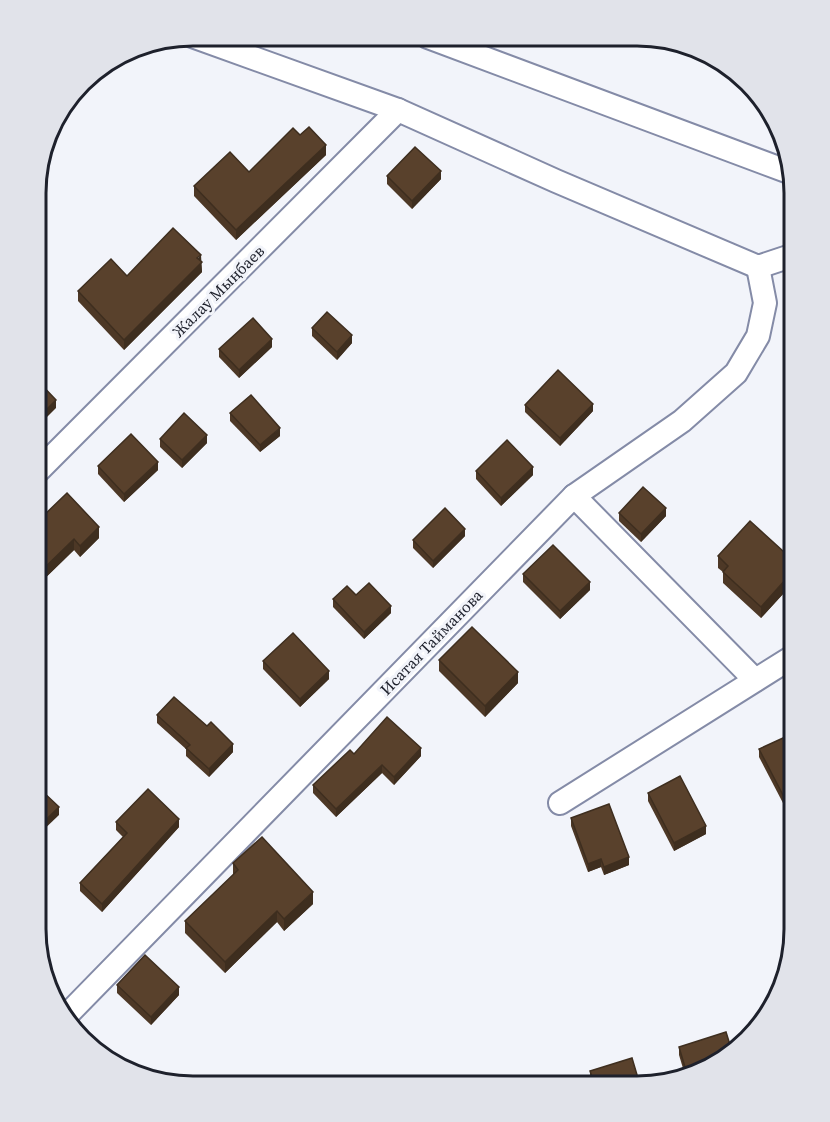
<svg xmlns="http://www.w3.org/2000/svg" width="830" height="1122" viewBox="0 0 830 1122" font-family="'Source Serif 4',serif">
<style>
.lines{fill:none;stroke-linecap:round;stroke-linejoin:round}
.minor-casing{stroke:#848ba7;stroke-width:26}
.minor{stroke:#fff;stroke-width:22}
.wall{fill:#4d3826}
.shaded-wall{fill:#3e2e1f}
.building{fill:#59412c;stroke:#3e2e1f;stroke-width:1.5}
.labels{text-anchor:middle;stroke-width:6;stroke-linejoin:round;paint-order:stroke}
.street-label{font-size:16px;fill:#1e212c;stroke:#f2f4fa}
.rim{fill:none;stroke:#1e212c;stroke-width:3}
</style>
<rect width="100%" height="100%" fill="#f2f4fa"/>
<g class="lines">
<defs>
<g id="minor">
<path d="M192,36L398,110L556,181L758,267L794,255"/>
<path d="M428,37L789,172"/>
<path d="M37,472L398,110"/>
<path d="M574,496L755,680"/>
<path d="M560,803L794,656"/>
<path d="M67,1015L574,496L682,421L736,373L758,336L765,303L758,267"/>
</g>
</defs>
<use href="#minor" class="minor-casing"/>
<use href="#minor" class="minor"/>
</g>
<g class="wall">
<path d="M300,135L326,155L236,240L194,196V186L249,172Z"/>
<path d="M387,176L441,179L412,209L387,184Z"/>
<path d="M201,261L202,272L124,350L78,301V291L127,276Z"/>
<path d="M312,328L352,343L337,360L312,336Z"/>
<path d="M272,347L239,378L219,357V349Z"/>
<path d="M525,405L593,411L560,446L525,412Z"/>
<path d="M230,413L280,436L260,452L230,421Z"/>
<path d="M160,439L207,443L182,468L160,447Z"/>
<path d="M98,466L158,470L124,502L98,474Z"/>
<path d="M476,471L533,475L501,506L476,479Z"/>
<path d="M619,513L666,516L641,542L619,521Z"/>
<path d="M37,522L99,538L80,557L74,550L37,586Z"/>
<path d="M465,536L433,568L413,548V540Z"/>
<path d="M718,556L794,561V582L761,618L723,583V572L718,568Z"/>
<path d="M523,574L590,590L560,619L523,582Z"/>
<path d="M356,595L391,613L364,639L333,607V599Z"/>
<path d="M439,660L518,683L485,717L439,671Z"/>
<path d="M263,661L329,679L300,707L263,669Z"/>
<path d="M157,715L233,752L209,777L186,756V749L157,723Z"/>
<path d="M794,733L784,805L759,757V749Z"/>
<path d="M354,754L421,756L394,785L382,773L336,817L313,793V785Z"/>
<path d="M648,793L706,834L674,851L648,801Z"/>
<path d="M571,818L629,865L604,875L601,867L588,872L571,826Z"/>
<path d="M116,822L179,827L102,912L80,891V883L123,837L116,830Z"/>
<path d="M233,863L313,904L284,931L277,922L225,973L185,933V921L233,875Z"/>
<path d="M117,985L179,995L151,1025L117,993Z"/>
<path d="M679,1047L706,1070L685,1075L679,1055Z"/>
<path d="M590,1071L636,1086H592L590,1079Z"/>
</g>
<g class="shaded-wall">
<path d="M326,145V155L236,240V230Z"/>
<path d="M441,171V179L412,209V201Z"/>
<path d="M201,255L202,272L124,350V340Z"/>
<path d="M352,335V343L337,360V352Z"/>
<path d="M272,339V347L239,378V370Z"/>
<path d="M56,400V408L37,427V419Z"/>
<path d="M593,404V411L560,446V438Z"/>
<path d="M280,428V436L260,452V445Z"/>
<path d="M207,435V443L182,468V460Z"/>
<path d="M158,462V470L124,502V494Z"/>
<path d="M533,467V475L501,506V498Z"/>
<path d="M666,508V516L641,542V534Z"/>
<path d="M99,527V538L80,557V546Z"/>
<path d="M465,529V536L433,568V561Z"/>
<path d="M74,539V550L37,586V575Z"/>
<path d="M794,570V582L761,618V607Z"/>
<path d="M590,582V590L560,619V611Z"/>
<path d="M391,606V613L364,639V632Z"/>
<path d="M329,671V679L300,707V699Z"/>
<path d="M518,672V683L485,717V706Z"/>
<path d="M233,744V752L209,777V769Z"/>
<path d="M421,748V756L394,785V777Z"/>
<path d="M382,765V773L336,817V809Z"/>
<path d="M794,792V800L784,805V797Z"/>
<path d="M59,807V815L36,837V829Z"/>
<path d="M179,819V827L102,912V904Z"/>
<path d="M706,826V834L674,851V843Z"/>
<path d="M629,857V865L604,875V867Z"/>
<path d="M601,859V867L588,872V864Z"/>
<path d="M313,892V904L284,931V919Z"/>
<path d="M277,911V922L225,973V962Z"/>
<path d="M179,987V995L151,1025V1017Z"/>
</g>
<g class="building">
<path d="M309,127L326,145L236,230L194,186L230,152L249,172L293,128L300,135Z"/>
<path d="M415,147L441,171L412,201L387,176Z"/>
<path d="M173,228L201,255L197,258L202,262L124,340L78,291L111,259L127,276Z"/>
<path d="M327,312L352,335L337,352L312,328Z"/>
<path d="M253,318L272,339L239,370L219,349Z"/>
<path d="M558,370L593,404L560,438L525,405Z"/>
<path d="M37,380L56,400L37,419Z"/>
<path d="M251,395L280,428L260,445L230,413Z"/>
<path d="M184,413L207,435L182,460L160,439Z"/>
<path d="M131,434L158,462L124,494L98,466Z"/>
<path d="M507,440L533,467L501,498L476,471Z"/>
<path d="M643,487L666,508L641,534L619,513Z"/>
<path d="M67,493L99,527L80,546L74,539L37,575V522Z"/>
<path d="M445,508L465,529L433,561L413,540Z"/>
<path d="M750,521L794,561V570L761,607L723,572L728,566L718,556Z"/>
<path d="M553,545L590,582L560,611L523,574Z"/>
<path d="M369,583L391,606L364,632L333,599L347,586L356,595Z"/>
<path d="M472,627L518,672L485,706L439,660Z"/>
<path d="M293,633L329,671L300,699L263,661Z"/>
<path d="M174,697L207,726L211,722L233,744L209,769L186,748L190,745L157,715Z"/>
<path d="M387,717L421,748L394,777L382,765L336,809L313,785L350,750L354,754Z"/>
<path d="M794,733V792L784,797L759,749Z"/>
<path d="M680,776L706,826L674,843L648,793Z"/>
<path d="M148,789L179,819L102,904L80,883L127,833L116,822Z"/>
<path d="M41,790L59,807L36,829V794Z"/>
<path d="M609,804L629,857L604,867L601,859L588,864L571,818Z"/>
<path d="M262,837L313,892L284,919L277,911L225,962L185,921L238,870L233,863Z"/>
<path d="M145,955L179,987L151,1017L117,985Z"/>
<path d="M726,1032L731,1048L706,1070L687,1074L679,1047Z"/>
<path d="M632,1058L640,1085L636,1086H595L590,1071Z"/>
</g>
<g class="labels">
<g class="street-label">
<text transform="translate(218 291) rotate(-45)" y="6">Жалау Мыңбаев</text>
<text transform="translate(431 642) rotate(-46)" y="6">Исатая Тайманова</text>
</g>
</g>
<path d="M0 0H830V1122H0ZM193 46H637A147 147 0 0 1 784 193V929A147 147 0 0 1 637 1076H193A147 147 0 0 1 46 929V193A147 147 0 0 1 193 46Z" fill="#e1e3ea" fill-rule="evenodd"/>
<path class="rim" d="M193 46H637A147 147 0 0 1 784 193V929A147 147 0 0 1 637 1076H193A147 147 0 0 1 46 929V193A147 147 0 0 1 193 46Z"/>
</svg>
